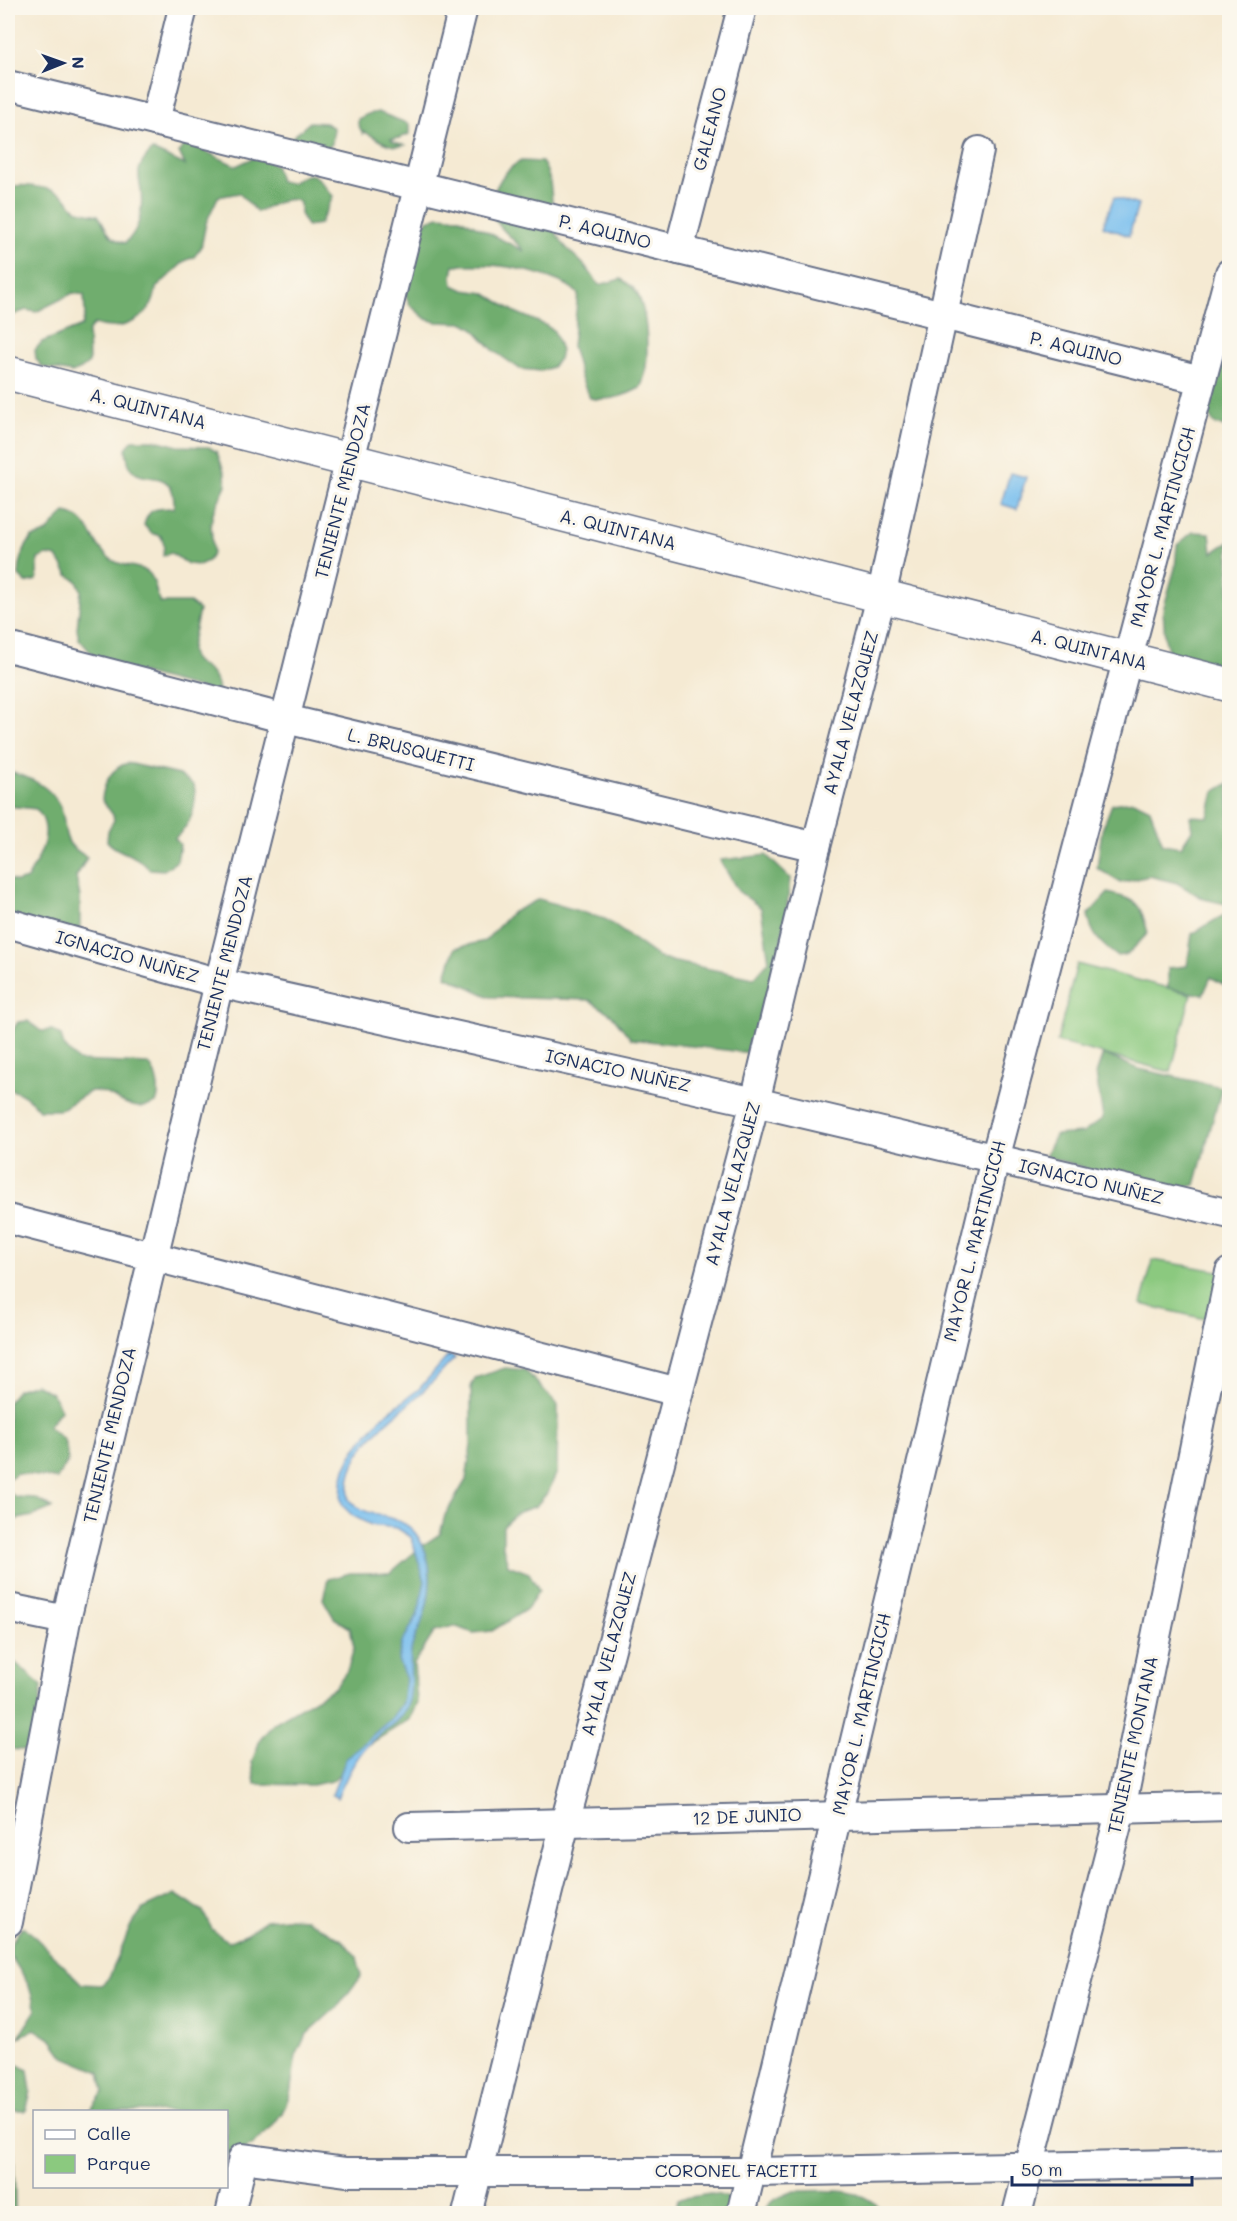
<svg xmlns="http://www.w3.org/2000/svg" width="1237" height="2221" viewBox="0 0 1237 2221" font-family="Mali,sans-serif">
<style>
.green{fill:#8bc97f;stroke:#537c6e;stroke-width:1.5}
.forest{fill:#70ad6e;stroke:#466e66;stroke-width:1.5}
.water{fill:#76bdee;stroke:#4876a6;stroke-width:1.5}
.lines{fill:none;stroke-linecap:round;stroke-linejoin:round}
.minor-casing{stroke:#677087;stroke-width:32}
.tertiary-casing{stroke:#677087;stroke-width:36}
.minor{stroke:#fff;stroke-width:28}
.tertiary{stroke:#fff;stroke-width:33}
.labels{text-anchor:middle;stroke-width:6;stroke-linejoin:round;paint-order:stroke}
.street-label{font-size:18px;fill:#1b2f5e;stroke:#fbf7ec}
</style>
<rect width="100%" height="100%" fill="#fbf7ec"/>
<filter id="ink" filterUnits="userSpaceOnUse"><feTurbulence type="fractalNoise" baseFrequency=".0167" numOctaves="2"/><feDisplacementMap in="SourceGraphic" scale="12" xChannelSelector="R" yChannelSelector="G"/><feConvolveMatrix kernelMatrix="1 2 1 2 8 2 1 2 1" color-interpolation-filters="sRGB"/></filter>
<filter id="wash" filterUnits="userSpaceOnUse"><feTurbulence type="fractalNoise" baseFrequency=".008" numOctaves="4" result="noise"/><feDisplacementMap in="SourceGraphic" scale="24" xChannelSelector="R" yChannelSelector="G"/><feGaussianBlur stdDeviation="1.35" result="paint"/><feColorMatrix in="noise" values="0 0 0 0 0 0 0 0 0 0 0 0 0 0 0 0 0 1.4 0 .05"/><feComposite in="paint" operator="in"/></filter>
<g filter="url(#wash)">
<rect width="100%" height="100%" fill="#f5ead3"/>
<g class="green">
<path d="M1077,964L1191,994L1171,1072L1057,1042Z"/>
<path d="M1153,1260L1225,1272L1214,1321L1141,1304Z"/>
</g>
<g class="forest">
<path d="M378,112L409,124V134L400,138L391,139L394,142L405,145C388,150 378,137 364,132L363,134L358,124V119L368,114Z"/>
<path d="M310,122L325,123L334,128L332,144L320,155L289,140Z"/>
<path d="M186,142L236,166L259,155L275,165L280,181L291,183C318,165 316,179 333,196C329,207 324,214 320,224L307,226L300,214V203C289,193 270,207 257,212L239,193L218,197L206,223L201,248L194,257L185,261L156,288C154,318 121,334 94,324L88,332L89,363L81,369L72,373L42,367L36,359L35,350L42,342L82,326L85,315L84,295L73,293L36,312L26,310L10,316L8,313V188C18,182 53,188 63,195C68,199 70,205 76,209C82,213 91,213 98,215C109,230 105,237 125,243C140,230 143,210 141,190C140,184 138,176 139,171C140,163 147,156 152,150L185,165L179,152Z"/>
<path d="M521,161L542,162C555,181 550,204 554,225C558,244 573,253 585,266C590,272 594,278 599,285L621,279C627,283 635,287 638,295C648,316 651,368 640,388C625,396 608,402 590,398L581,378L572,346L578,294C570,285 562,283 550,278C514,265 492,264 454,265L452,276L453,285L464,290L485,293L515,312L545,325L554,331L561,350L559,359L552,367L541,371L520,369L494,351L473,328L465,323L436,322L426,319L410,305L406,296L404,286L421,228L428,220L439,216L460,218L524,251C516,241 504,233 497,222C483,201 501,171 521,161Z"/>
<path d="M1229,330V429L1213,423L1205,405Z"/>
<path d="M133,440H155L178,446L209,447L217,452L225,474L226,485L213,513L211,523L213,553L208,561L199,565L188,564L171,553L163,556L164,545L161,536L151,533L144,525C149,506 157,509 174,508C174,500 174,491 169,485C156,469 128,490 126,448Z"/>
<path d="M65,513C88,516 91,540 106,555C119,569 137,563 149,573C157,581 154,593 161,603H190L199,610C198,618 190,647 191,652C194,670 217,664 218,693L99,662L79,639L77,629L81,590L77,581L68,575L57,557L47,555L38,559L37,580L26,583L19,576C19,562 23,549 32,537C53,533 50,525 65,513Z"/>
<path d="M1193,532L1210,533L1212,553L1229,542V662L1223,675L1171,661L1165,639L1163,610L1175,568L1177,545Z"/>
<path d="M128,763L179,775L194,785C198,806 191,825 175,838L180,845L177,861L164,870L149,869C135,852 117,854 107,841L108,831L114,820L113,815L102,800C103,785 111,767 128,763Z"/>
<path d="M8,772C31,776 58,790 63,816C65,825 64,836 70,844C73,849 82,853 87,858L76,877L80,897V931L8,920V879L17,882L27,879C39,858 56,830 36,809L8,806Z"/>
<path d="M1229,783L1230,900L1226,904L1204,899L1177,883L1149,876L1121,883L1097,868L1102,830L1112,804L1134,801L1150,809L1163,844L1181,847L1192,830L1190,816L1208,817L1214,792Z"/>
<path d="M766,855L790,878L786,917L759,1054L631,1039L611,1014L589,1000L490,997L446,976L455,948L485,941L511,913L539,899L605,919L661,959L754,978L769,961L761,908L738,891L720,860Z"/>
<path d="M1108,893C1140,901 1139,902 1148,933L1128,954L1117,956C1102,945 1091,935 1088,915Z"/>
<path d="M1229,913V985H1224L1211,977L1203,995L1168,988V968L1187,966L1192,934C1205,927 1216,918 1229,913Z"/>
<path d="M28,1021L41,1031L52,1030L61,1036L64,1046L78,1061L148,1064C157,1071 161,1092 156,1103C128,1117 113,1089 91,1091L60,1110H39C31,1099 21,1092 8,1089C7,1066 4,1040 18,1022Z"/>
<path d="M1103,1054L1139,1069L1222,1087L1195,1185L1165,1193L1045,1156L1055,1135L1083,1133L1103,1118L1096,1074Z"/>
<path d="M505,1368L525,1370L558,1405L557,1472L548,1492L536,1506L517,1513L503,1526V1547L508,1565L529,1573L539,1590L527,1609L492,1631L473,1633L454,1626L435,1631L414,1664L417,1702L410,1719L360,1750L348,1766L332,1781L312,1785L255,1784L252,1762L260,1740L274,1723L334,1688L347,1671L354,1648L350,1628L334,1618L323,1599L328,1579L350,1573H390L423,1545L440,1534L445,1515L466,1480L471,1445V1387L475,1378Z"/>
<path d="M35,1384L52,1393L61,1410L48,1427L64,1440L68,1460L57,1479L17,1473L8,1479V1402L17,1390Z"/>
<path d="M8,1491L15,1497L35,1498L52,1508L33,1516L8,1521Z"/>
<path d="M10,1658L42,1686L34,1748L24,1750L8,1749V1659Z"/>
<path d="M175,1894L203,1912L212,1929L228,1942L248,1933L265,1920L285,1918L306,1919L342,1940L357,1957L361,1976L340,2004L306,2035L296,2056L290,2094L282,2113L269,2130L252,2145L235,2155H227L226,2112L90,2111L104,2091L100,2072L64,2057L52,2040L35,2029L18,2038L36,2010L28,1983L10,1955L11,1943L21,1928L25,1927L82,1984L101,1985L109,1978L131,1925L143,1909Z"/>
<path d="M8,2060L28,2070L31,2091L26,2111H8Z"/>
<path d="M8,2141L14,2153L15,2213H8Z"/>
<path d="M794,2191C825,2191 858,2185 881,2209V2213H763C769,2199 781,2197 794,2191Z"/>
<path d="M710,2194C722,2194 728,2198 737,2205L735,2214L675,2213L678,2199Z"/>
</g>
<g class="water">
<path d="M1114,197L1138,205L1129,236L1103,226Z"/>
<path d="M1010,473L1026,477L1017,509L1001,504Z"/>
<path d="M449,1355L455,1358C444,1369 434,1381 422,1392C390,1422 343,1448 349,1500C369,1521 400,1512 416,1534C435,1560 432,1593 422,1621C419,1631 412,1640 411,1651C408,1672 416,1694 403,1713C396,1724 385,1729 376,1737C357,1753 347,1776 337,1798L332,1795L346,1759L393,1717L402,1703L406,1679L398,1660L402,1643L418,1614L425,1581L411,1537L397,1528L371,1525L353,1516L343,1506L341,1499L342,1482L345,1469L355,1449L381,1418L419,1389Z"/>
</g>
</g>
<g filter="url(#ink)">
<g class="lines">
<defs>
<g id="minor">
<path d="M8,85L943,315L1201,380"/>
<path d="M155,121L183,8"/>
<path d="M679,250L742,8"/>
<path d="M8,647L286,719L816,847"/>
<path d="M8,923L219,983L755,1102L1230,1214"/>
<path d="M8,1219L678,1392"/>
<path d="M8,1608L66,1620"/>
<path d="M409,1827L1230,1806"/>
<path d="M8,1922L66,1620L219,983L463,8"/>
<path d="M230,2214L243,2158L346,2172H751L1230,2163"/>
<path d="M467,2214L565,1823L755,1102L816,847L881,597L979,151"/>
<path d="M741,2214L995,1159L1230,273"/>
<path d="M1017,2214L1121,1809L1230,1272"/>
</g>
<path id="tertiary" d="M8,373L1230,685"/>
</defs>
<use href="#minor" class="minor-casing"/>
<use href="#tertiary" class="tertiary-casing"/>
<use href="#minor" class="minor"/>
<use href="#tertiary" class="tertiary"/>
</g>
</g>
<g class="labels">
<g class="street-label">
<text transform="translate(710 129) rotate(-75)" y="6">GALEANO</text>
<text transform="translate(605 232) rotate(14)" y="6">P. AQUINO</text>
<text transform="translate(1076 349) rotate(14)" y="6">P. AQUINO</text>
<text transform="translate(148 409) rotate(14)" y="6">A. QUINTANA</text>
<text transform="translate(343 491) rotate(-76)" y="6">TENIENTE MENDOZA</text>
<text transform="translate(1163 527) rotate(-75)" y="6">MAYOR L. MARTINCICH</text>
<text transform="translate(618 530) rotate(14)" y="6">A. QUINTANA</text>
<text transform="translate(1089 650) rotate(14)" y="6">A. QUINTANA</text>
<text transform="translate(851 713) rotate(-75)" y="6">AYALA VELAZQUEZ</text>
<text transform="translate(411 750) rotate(14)" y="6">L. BRUSQUETTI</text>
<text transform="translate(127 957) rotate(16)" y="6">IGNACIO NUÑEZ</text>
<text transform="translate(225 963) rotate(-76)" y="6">TENIENTE MENDOZA</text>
<text transform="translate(618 1071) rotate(12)" y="6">IGNACIO NUÑEZ</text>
<text transform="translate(1091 1182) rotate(13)" y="6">IGNACIO NUÑEZ</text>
<text transform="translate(733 1184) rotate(-75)" y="6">AYALA VELAZQUEZ</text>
<text transform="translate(975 1241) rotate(-76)" y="6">MAYOR L. MARTINCICH</text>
<text transform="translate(110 1435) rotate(-77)" y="6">TENIENTE MENDOZA</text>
<text transform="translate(609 1654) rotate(-75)" y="6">AYALA VELAZQUEZ</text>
<text transform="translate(862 1714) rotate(-77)" y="6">MAYOR L. MARTINCICH</text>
<text transform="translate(1133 1745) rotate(-78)" y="6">TENIENTE MONTANA</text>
<text transform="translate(747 1817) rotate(-2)" y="6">12 DE JUNIO</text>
<text x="736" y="2177">CORONEL FACETTI</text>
</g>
</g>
<rect width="1237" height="2221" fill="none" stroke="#fbf7ec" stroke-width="30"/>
<rect x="33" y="2110" width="195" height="78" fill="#fbf7ec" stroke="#a1a7b3" stroke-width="1.5"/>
<rect x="45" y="2130" width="30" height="9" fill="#ffffff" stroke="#a1a7b3" stroke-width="1.5"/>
<text x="87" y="2140" font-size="18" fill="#1b2f5e">Calle</text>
<rect x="45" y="2155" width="30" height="18" fill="#8bc97f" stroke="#a1a7b3" stroke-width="1.5"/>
<text x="87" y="2170" font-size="18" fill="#1b2f5e">Parque</text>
<g transform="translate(63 63) rotate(89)" stroke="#fbf7ec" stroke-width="4.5" paint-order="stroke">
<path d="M0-4.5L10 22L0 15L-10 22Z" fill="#1b2f5e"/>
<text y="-9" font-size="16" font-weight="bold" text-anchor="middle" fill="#1b2f5e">N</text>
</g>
<path d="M1012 2176v9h180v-9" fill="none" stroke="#1b2f5e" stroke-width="3"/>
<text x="1021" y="2176" font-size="18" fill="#1b2f5e" stroke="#fbf7ec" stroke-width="4.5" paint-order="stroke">50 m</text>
</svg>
